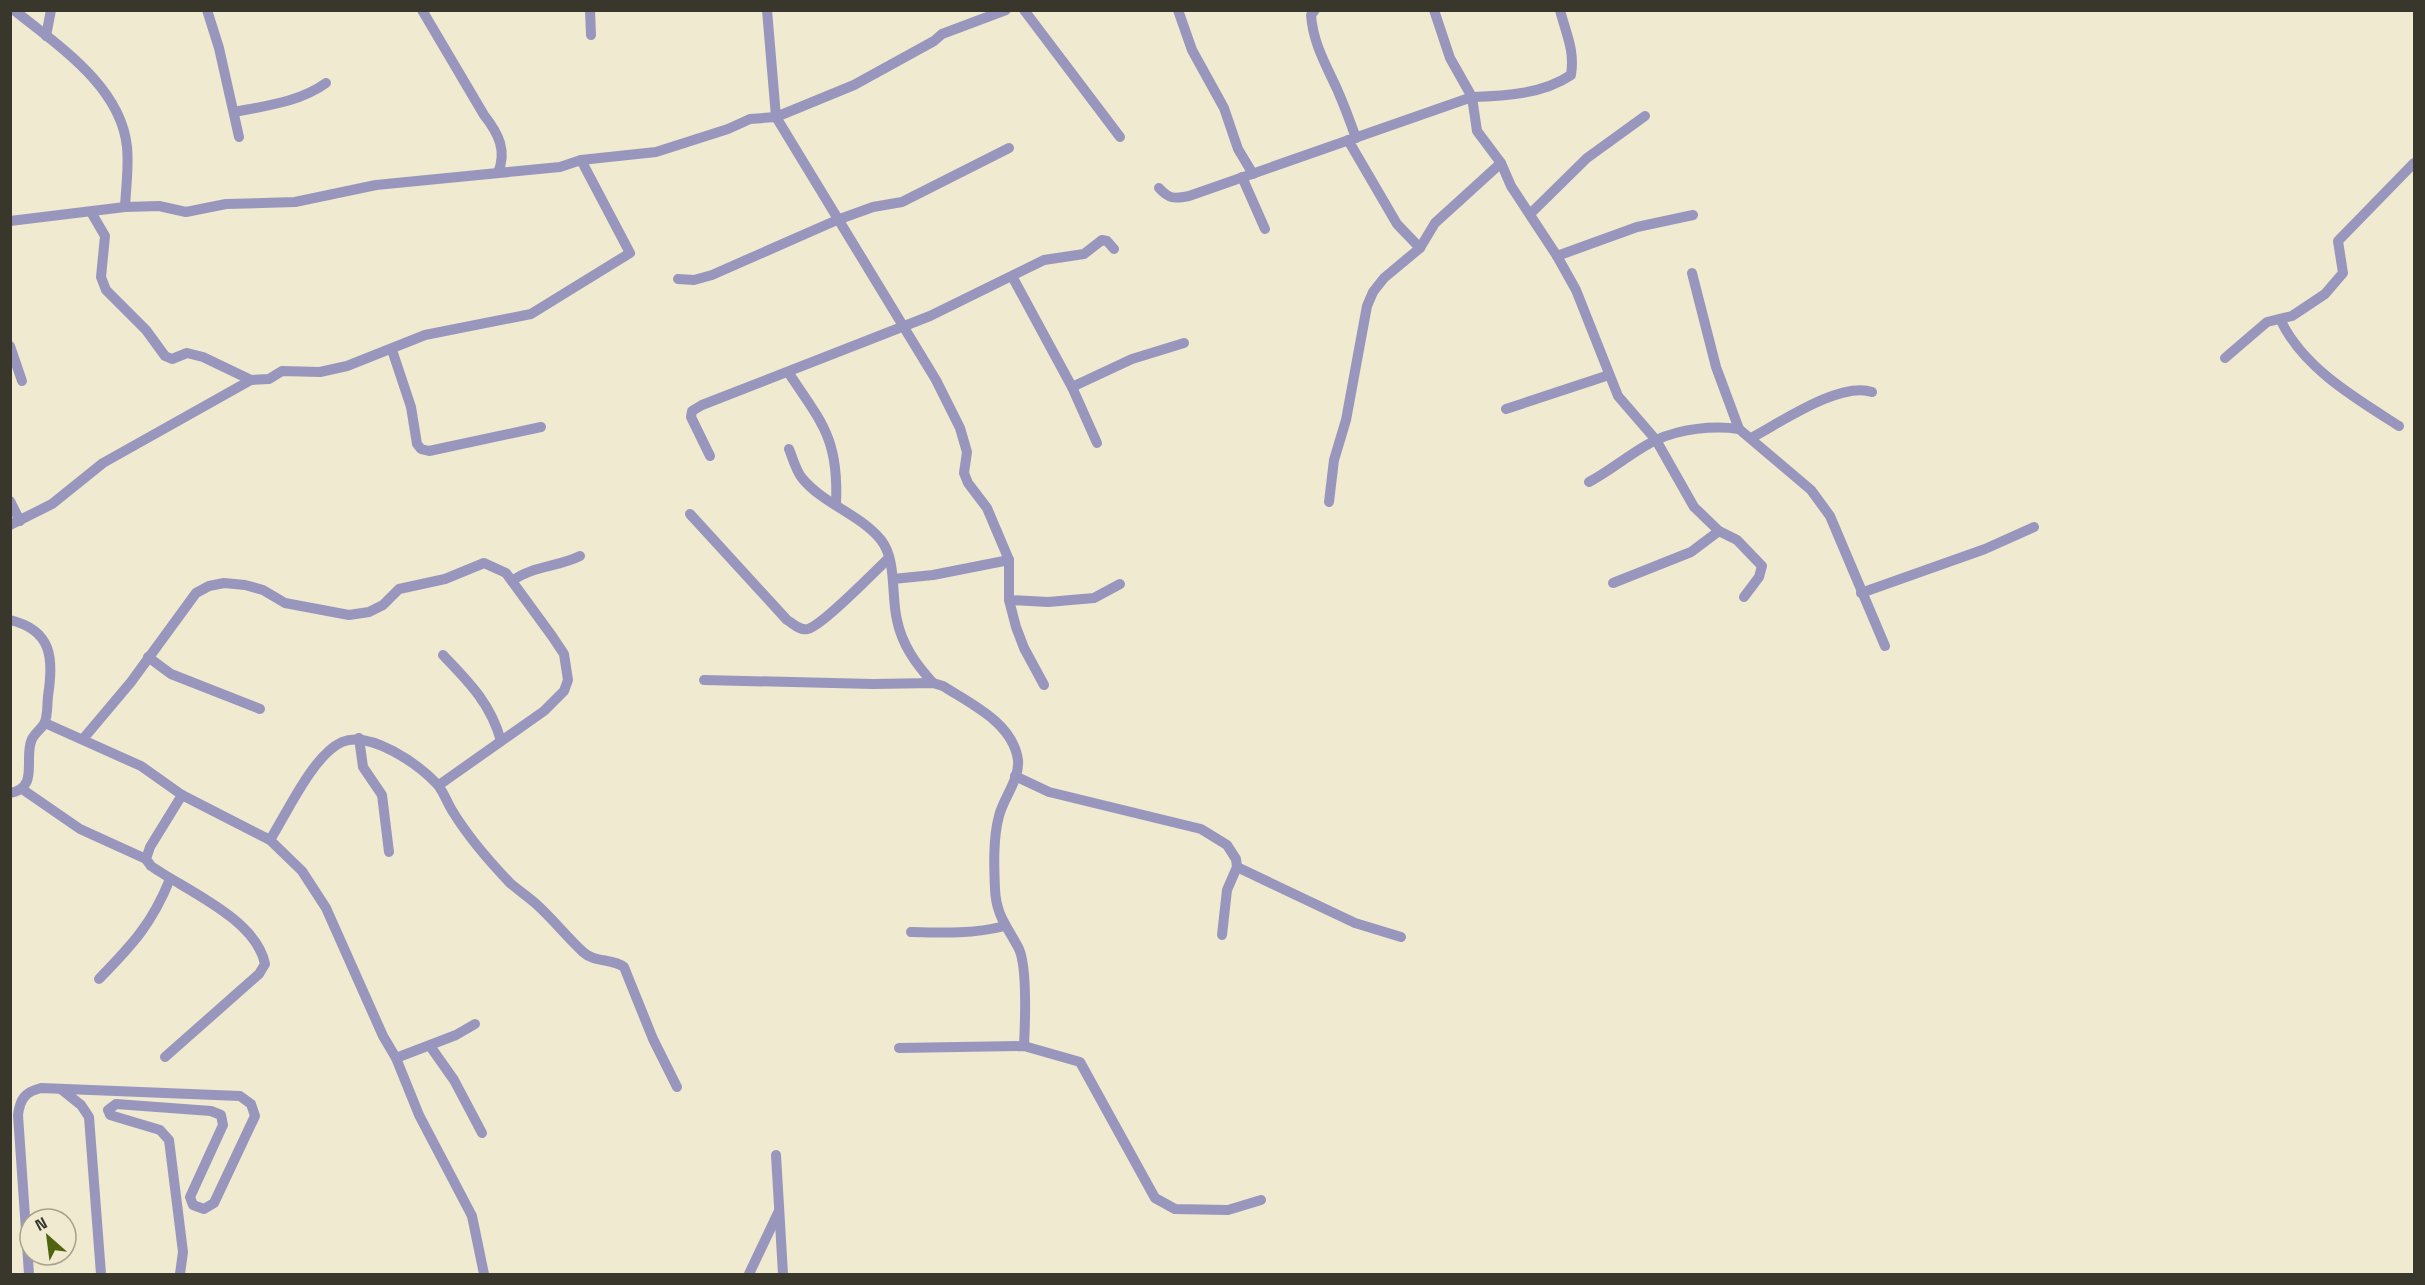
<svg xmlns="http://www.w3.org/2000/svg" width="2425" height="1285" viewBox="0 0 2425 1285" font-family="'Space Grotesk',sans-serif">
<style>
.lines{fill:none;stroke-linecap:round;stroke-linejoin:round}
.street{stroke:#9996be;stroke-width:10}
</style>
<rect width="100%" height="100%" fill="#efead0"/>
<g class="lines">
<g class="street">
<path d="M14,10C57,45 121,86 127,147C129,166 126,187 125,207"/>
<path d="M207,10L219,48L239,137"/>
<path d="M422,10L484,115C499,134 507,151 498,173"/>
<path d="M590,10L591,35"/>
<path d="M767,10L776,117L936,380L960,428L967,452L964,473L968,483L987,508L1009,560V600L1016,627L1024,648L1044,685"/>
<path d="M1024,10L1120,137"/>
<path d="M1178,10L1192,50L1224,108L1238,149L1253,174"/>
<path d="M1315,10L1311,15C1313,43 1326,65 1337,89C1344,105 1350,121 1356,138"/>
<path d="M1434,10L1450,58L1472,97L1477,131L1501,163L1511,186L1557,256L1576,290L1618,396L1656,440L1694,507L1719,531L1737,540L1762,566L1759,577L1744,597"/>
<path d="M46,36L51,10"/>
<path d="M234,112C265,106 300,102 326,83"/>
<path d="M1348,140L1397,224L1420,248"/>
<path d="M1242,177L1265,229"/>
<path d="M1159,188C1169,199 1174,199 1189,196L1472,97C1505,96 1543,94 1571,75C1575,50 1566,34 1560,10"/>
<path d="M91,212L105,236L101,277L106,290L146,330L165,356L172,359L187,353L203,357L251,380"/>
<path d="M1530,214L1587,158L1645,116"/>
<path d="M10,221L125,207L159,206L186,212L226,204L295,202L376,185L560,167L581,160L656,152L728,129L750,119L776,117L854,85L934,41L942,34L1006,10"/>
<path d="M1557,256L1637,227L1693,215"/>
<path d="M1692,273L1716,367L1739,429"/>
<path d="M1013,278L1072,387L1097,443"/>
<path d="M678,279L694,280L712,275L837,220L873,207L902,202L1009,148"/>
<path d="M2280,319C2303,368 2355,398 2399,426"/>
<path d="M10,346L22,381"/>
<path d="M392,350L411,407L417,444L421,449L429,451L541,427"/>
<path d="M2225,358L2267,322L2292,316L2325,294L2343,273L2338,241L2414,163"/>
<path d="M788,372C822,423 839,439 836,504"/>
<path d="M1072,387L1132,359L1184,343"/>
<path d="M1506,409L1609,375"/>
<path d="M1751,438C1780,423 1840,381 1872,392"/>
<path d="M789,449C793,459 796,471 802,478C823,504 860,514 881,540C897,560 891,596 897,620C902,645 916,664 933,683"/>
<path d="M710,456L691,417L692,411L702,405L930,316L1044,260L1084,254L1102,240L1107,241L1114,249"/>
<path d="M1589,482C1612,470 1633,451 1656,440C1680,429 1713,425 1739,429L1811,490L1830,516L1885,646"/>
<path d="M10,501L20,521"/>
<path d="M1329,502L1334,460L1346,420L1367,306L1373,292L1384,278L1420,248L1435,223L1501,163"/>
<path d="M690,514L787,620C794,624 800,631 808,629C823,625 874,572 888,559"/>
<path d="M10,525L52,504L103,463L251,380L269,379L282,371L320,372L347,366L425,335L531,314L630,253L581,160"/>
<path d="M893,579L933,575L1009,560"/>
<path d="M512,581C532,566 558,567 580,556"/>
<path d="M1613,583L1691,552L1719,531"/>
<path d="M1861,593L1985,549L2034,527"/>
<path d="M1009,600L1048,602L1094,598L1120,584"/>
<path d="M10,620C52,630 54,658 48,696C47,705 48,717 44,724C41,729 35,733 32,739C23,757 40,788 10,793"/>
<path d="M443,655C469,682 491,704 501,741"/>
<path d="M148,657L171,674L260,709"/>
<path d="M704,680L873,684L933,683L943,686C971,704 1013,723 1018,760C1020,779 1003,799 999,816C993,838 994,866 995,889C996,915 1007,926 1018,947C1028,964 1025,1025 1024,1046"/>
<path d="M45,723L141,766L182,795L270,840L302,871L326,908L383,1036L396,1058L419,1115L472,1216L484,1274"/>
<path d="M359,738L363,767L382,795L389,852"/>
<path d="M83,739L131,682L196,593L209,586L224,583L245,585L263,590L285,603L349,615L369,612L383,605L399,589L445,579L484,563L506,573L552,636L564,654L568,680L564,691L544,711L439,785"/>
<path d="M1015,776L1049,792L1201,829L1227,845L1236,859L1237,867L1227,890L1222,935"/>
<path d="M22,789L80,829L146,859"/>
<path d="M270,840C287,813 313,755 342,742C370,730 418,764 437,784C444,792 447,803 453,812C469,838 489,861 510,883C518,890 527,896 535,903C552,918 566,936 583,952C595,963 612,958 624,967L653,1039L677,1087"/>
<path d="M1237,867L1355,923L1401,937"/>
<path d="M911,932C944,933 973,934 1005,926"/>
<path d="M99,979C132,945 152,924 170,879"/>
<path d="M430,1046L454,1080L482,1133"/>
<path d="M899,1048L1024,1046L1080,1062L1155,1198L1175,1209L1228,1210L1261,1200"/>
<path d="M165,1057L259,974L265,964C256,919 187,891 151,866L146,859L150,847L182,795"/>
<path d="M396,1058L456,1035L475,1024"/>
<path d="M61,1089L81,1105L89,1117L101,1274"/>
<path d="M776,1155L783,1274"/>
<path d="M29,1274L18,1115C20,1099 25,1092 41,1088L240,1096L251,1104L255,1116L214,1203L204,1209L193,1205L190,1197L223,1125L221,1115L211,1111L116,1104L108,1110L110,1115L160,1130L169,1140L183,1252L180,1274"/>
<path d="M749,1274L778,1213"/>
</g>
</g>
<rect width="2425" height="1285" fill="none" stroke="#39362c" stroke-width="24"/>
<g transform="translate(48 1237) rotate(332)"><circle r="28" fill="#efead0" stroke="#a6a28e" stroke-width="1.5"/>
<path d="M0-4.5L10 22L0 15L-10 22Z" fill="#50640e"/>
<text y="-9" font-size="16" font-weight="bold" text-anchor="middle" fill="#39362c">N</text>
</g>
</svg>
